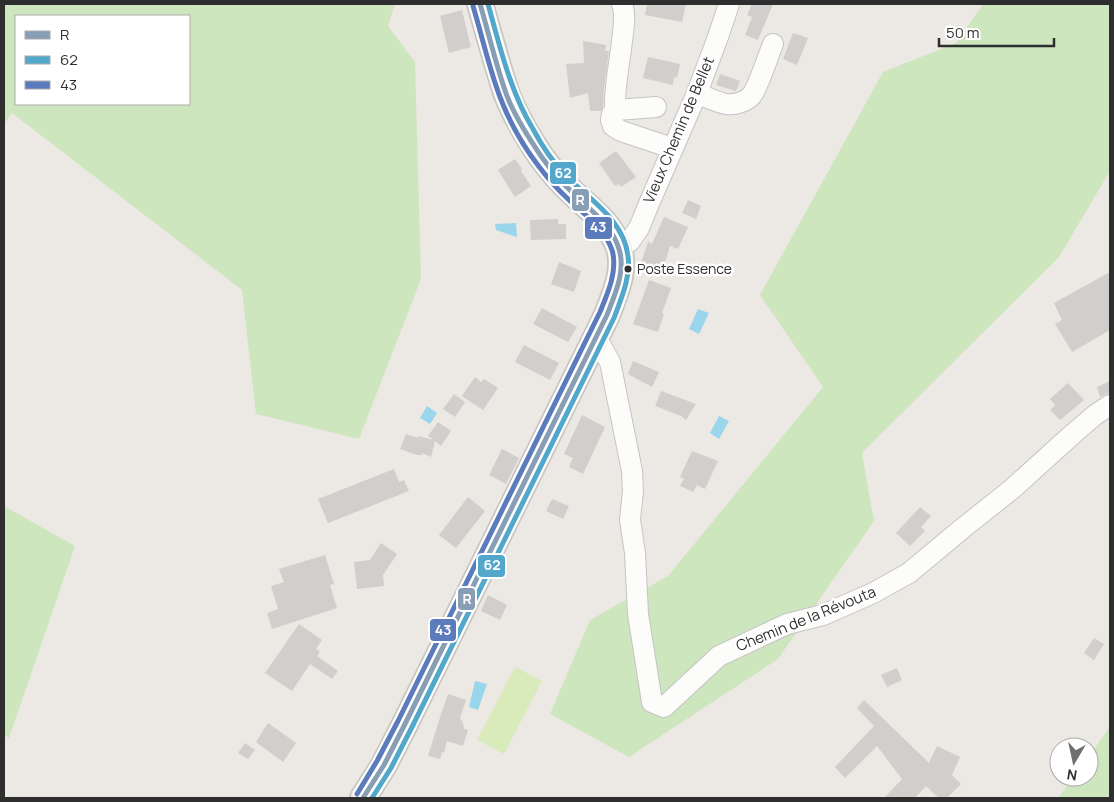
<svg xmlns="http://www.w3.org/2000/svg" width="1114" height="802" viewBox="0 0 1114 802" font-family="Manrope,sans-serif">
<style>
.green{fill:#cee6be;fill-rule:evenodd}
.pitch{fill:#d9eabb}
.water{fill:#99d6ec}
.building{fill:#d1cecb}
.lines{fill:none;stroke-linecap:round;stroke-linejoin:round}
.minor-casing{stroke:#c5c4c5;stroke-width:22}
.major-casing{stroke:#c6c5c4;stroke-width:28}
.minor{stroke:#fcfcfb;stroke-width:20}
.major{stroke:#e8e4d6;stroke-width:25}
.bus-1-casing{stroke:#fff;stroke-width:9}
.bus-2-casing{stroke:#fff;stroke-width:9}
.bus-3-casing{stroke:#fff;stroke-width:9}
.bus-1{stroke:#879eb4;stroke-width:5}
.bus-2{stroke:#52a7cb;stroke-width:5}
.bus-3{stroke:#5b7bbc;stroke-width:5}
.bus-dot{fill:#2e2e2e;stroke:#fff;stroke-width:2}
.labels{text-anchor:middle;stroke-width:5;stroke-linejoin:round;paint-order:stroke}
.bus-label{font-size:14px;fill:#2e2e2e;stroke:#fff;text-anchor:start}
.street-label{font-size:15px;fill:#2e2e2e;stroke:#fff}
.line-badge{stroke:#fff;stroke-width:2}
.badge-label{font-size:14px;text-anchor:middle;font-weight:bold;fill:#fff}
</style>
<rect width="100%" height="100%" fill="#ece8e4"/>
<g class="green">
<path d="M4,4H395L388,26L415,62L421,279L359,439L256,414L242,290L12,113L4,124ZM16,16H189V104H16Z"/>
<path d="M983,4H1110V171L1059,257L862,453L874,521L778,659L629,757L550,714L590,620L668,576L823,387L760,295L883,72L956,43Z"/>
<path d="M4,506L75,546L9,738L4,735Z"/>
<path d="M1110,727V798H1058L1074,777H1089V756Z"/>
</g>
<path class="pitch" d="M515,667L542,681L504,754L477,740Z"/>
<g class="water">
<path d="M516,223L517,237L496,230L495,224Z"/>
<path d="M698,309L709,313L699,334L689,329Z"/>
<path d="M427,406L437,413L430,424L420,418Z"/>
<path d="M719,416L729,421L719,439L710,433Z"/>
<path d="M475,681L487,684L478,710L469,707Z"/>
</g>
<g class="building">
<path d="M647,4H686L682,22L645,15Z"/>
<path d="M752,4H773L758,40L745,35L752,17L747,15Z"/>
<path d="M462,10L471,47L449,53L440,16Z"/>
<path d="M793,33L808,38L797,65L783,59Z"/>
<path d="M583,41L606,45L605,51H609L604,88L603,107L601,111H590L588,93L570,98L566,64L584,63Z"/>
<path d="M648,57L680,64L677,78L674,77L673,85L643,78Z"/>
<path d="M720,74L740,81L736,91L716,85Z"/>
<path d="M616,151L636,177L621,187L619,184L615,186L599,163Z"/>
<path d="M515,159L522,169L521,171L531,186L515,197L498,170Z"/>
<path d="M688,200L701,206L696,219L682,213Z"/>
<path d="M664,217L688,227L678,249L670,246L663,270L641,263L648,242L652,244Z"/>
<path d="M558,219V224H566V239L531,240L530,220Z"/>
<path d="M559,262L581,271L574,292L551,284Z"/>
<path d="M1110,272V330L1072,352L1055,324L1062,320L1054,303Z"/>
<path d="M649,280L671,288L662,313L664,314L658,332L633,324Z"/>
<path d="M542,308L577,327L568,342L533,324Z"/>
<path d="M524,345L559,363L550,380L515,362Z"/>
<path d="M633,361L659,372L652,387L628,374Z"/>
<path d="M475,377L481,382L484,379L498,388L483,410L462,396Z"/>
<path d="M1110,381V393L1104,395L1100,397L1097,387Z"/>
<path d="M1068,383L1084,400L1060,420L1050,410L1055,405L1050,399Z"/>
<path d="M661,391L696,404L686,420L681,416L655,406Z"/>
<path d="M454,394L465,402L455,417L443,409Z"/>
<path d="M582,415L605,427L583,474L569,467L573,458L564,454Z"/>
<path d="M438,422L451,431L441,446L435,441L431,457L422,453V455H417L400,449L406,434L418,438V436L434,440L428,436Z"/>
<path d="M502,449L519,458L506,484L489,475Z"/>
<path d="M692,451L718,461L705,489L697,485L693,492L680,486L684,479L680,477Z"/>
<path d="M394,469L399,482L404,480L409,491L328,523L318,499Z"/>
<path d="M468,497L485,511L456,548L439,535Z"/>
<path d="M552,499L569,506L563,519L546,511Z"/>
<path d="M920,507L931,516L921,527L925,531L910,546L896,533Z"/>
<path d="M381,543L397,554L383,575L384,586L357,589L354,562L370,560Z"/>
<path d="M325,555L334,584L330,585L337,608L272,629L267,613L278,609L271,586L284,582L279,569Z"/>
<path d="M488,595L507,605L500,620L481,611Z"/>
<path d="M299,624L322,640L316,649L320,652L317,656L338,671L332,679L310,664L292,691L265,673Z"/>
<path d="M1094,638L1104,644L1094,660L1084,653Z"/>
<path d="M897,668L902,680L887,687L881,675Z"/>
<path d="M448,694L466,700L460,718L463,723L464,729L468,730L463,746L447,741L444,753L442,752L440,759L428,756L442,711Z"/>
<path d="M864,700L929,763L937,746L960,757L952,775L961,784L947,798H939L926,786L915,798H884L902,779L877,746L845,778L835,767L874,726L857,708Z"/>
<path d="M268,723L296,743L283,762L256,742Z"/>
<path d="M245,743L255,750L248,759L238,753Z"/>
</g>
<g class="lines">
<defs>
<g id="minor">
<path d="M697,93C706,97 716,102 726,104C735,105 746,102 752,95C759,85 768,56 773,44"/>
<path d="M656,107L617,110L612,114L611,120L613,126L621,131L672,148"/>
<path d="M615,112C614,91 618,70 621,50C622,36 627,17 622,4"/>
<path d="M619,249L630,241L639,228L648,206L697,93L718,37L729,4"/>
<path d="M596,337L610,362L632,471L633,491L630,520L635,553L638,614L652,702L664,707L719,656L787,624L823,615L873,593L909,573L963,528L1012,489L1074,433L1095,415L1110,405"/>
</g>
<path id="major" d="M363,798L384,765L405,724L607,315C615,294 626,270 619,248C610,220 583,205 565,185C553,173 543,160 534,146C524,130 514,113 507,95C497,65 489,34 480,4"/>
</defs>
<use href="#minor" class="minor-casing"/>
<use href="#major" class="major-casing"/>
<use href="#minor" class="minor"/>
<use href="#major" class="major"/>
<defs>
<path id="bus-1" d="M363,798L384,765L405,724L607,315C615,294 626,271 619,249C612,225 590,210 573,193C561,182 550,169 541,156C528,137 515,117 507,96C496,66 489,34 480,4"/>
<path id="bus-2" d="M372,798L391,768L412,727L614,318C621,299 631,277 628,256C624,220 589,199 566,176C553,162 542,146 533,129C510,91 500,47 488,4"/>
<path id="bus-3" d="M357,794L377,761L398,721L600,312C608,293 618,270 612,250C604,227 583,214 567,198C556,188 546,176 537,164C522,144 509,121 500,97C489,68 482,36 473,6"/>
</defs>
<use href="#bus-1" class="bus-1-casing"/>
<use href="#bus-2" class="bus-2-casing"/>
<use href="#bus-3" class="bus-3-casing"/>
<use href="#bus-1" class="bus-1"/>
<use href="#bus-2" class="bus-2"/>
<use href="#bus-3" class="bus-3"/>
</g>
<circle class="bus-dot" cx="628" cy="269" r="4.5"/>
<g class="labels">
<g class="bus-label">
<text x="637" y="274">Poste Essence</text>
</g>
<g class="street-label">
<text transform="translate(679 130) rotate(-67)" y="5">Vieux Chemin de Bellet</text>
<text transform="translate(806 619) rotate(-22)" y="5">Chemin de la Révouta</text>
</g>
</g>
<g class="line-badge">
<rect x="549" y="161" width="28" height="24" rx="5" fill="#52a7cb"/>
<rect x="571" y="188" width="19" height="24" rx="5" fill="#879eb4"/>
<rect x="584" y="216" width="29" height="24" rx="5" fill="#5b7bbc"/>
<rect x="477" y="554" width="29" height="24" rx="5" fill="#52a7cb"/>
<rect x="457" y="587" width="19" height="24" rx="5" fill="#879eb4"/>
<rect x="429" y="618" width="28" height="24" rx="5" fill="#5b7bbc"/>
</g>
<g class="badge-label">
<text x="563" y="178">62</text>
<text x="580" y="205">R</text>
<text x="598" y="232">43</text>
<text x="492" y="570">62</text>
<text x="467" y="604">R</text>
<text x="443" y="635">43</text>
</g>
<rect width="1114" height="802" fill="none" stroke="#2e2e2e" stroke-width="10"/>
<rect x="15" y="15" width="175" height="90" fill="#ffffff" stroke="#ababab"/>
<rect x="25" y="31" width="25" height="8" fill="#879eb4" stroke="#ababab"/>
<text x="60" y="40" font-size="15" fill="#2e2e2e">R</text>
<rect x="25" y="56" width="25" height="8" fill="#52a7cb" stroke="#ababab"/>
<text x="60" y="65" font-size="15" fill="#2e2e2e">62</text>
<rect x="25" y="81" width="25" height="8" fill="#5b7bbc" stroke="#ababab"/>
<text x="60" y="90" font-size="15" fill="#2e2e2e">43</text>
<g transform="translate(1074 762) rotate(189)"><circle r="24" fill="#ffffff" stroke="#ababab"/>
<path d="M0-4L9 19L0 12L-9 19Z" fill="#706f6e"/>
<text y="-8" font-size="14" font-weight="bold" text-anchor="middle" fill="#2e2e2e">N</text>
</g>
<path d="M939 38v8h115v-8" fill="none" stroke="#2e2e2e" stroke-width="2.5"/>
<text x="946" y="38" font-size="15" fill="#2e2e2e" stroke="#ffffff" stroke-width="4" paint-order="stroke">50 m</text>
</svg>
